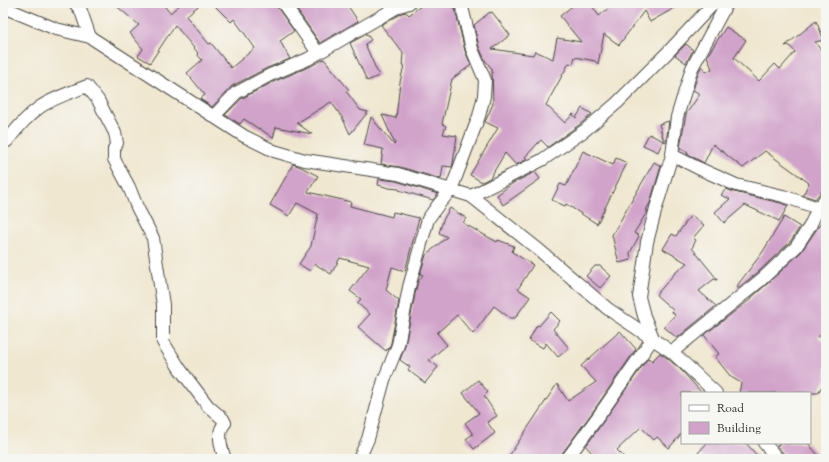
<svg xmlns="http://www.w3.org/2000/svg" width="829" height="462" viewBox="0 0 829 462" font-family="'Sorts Mill Goudy',serif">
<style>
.building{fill:#d1a3ca}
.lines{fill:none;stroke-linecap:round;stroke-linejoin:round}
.street-casing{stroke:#494744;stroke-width:14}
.street{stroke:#fff;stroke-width:12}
</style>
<rect width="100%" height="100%" fill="#f6f6f2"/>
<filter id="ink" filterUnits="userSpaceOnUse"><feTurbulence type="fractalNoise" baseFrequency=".025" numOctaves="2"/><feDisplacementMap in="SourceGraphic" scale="8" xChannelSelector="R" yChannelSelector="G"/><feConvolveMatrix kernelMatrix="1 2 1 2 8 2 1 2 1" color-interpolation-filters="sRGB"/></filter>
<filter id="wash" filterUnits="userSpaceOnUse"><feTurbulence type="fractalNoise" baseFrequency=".012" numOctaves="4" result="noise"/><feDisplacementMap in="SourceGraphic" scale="16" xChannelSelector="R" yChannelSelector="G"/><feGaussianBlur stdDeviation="0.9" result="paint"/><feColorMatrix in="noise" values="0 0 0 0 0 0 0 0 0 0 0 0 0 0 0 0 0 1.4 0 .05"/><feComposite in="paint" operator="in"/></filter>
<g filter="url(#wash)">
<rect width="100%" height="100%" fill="#f0e7d0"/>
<g id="blocks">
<g class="building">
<path d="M113,3H162L170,13L182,3H202L186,16L209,44L211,43L231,68L255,48L234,19L231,22L212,3H276L277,7L294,31L280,41L290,59L267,68L232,86L212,107L200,99L205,95L187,73L202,60L197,54L198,53L175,25L150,63L138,56L143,49L130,33L139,25Z"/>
<path d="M292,3H346L358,21L320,43Z"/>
<path d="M425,3H450L455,9L465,51L471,65L452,79L442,124L446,126L443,134L457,136L453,163L452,167L443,166L441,179L400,167L381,164L383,149L364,145L371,117L394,145L395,144L382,115L396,118L400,82L404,65L402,66L403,53L381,25L402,13L406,12L409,15Z"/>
<path d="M576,3H590L599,16L615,3H683L650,22L644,11L619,45L604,34L598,64L595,61L575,57L573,64L569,63L546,105L565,123L573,114L576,118L582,108L592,114L579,125L548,147L541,140L525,157L527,159L516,165L505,153L490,178L482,182L470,175L498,128L485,122L493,104L492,69L485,60L479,47L474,25L490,12V13L492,12L510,35L492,49L533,55L535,51L553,59L557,38L581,42L560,16Z"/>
<path d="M816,21L824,40L815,42L826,57V191H823L820,193L815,199L803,195L809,183L765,151L743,168L713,144L704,163L687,154L688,152L680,148L686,114L700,94L693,90L699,71L702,66L706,72L712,69L707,56L726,27L746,40L734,58L759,81L775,64L780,69L795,52L789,45L785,46Z"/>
<path d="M367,34L371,40L365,44L379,76L367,81L350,43Z"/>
<path d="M686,44L692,49L693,50L686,63L675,55Z"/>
<path d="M324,59L349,90L346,91L360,110L368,112L350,134L342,117L331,102L297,123L312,134L276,127L273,138L259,128V129L244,119L240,124L225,115L241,99L273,82L311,66Z"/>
<path d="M669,121L666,142L664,141L659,124Z"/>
<path d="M649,134L663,141L658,152L643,145Z"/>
<path d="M583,151L613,165L616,158L627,163L597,224L566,204L565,206L552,200L560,184L566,186Z"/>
<path d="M654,162L661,166L650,203L646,210L648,211L647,212L634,233L639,236L630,253L631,260L619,263L612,235Z"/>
<path d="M293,164L301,167L318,176L308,192L351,202L350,206L392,217L393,212L419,218L405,271L392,267L386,290L399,301L391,343L388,350L387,349L386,351L358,327L370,314L357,303L361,299L350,291L369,266L340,258L331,274L315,264L310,271L299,264L311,246L318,214L297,203L289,216L270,205Z"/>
<path d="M535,172L540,179L503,205L497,195L513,183Z"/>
<path d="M379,179L396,181L438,194L433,200L399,190V189L389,188L378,185Z"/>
<path d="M726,189L734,192L781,203L788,206L779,221L745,205L724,223L715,212L730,199L721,195Z"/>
<path d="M450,208L466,218L463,223L497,242L498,240L514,246L512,252L533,265L518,289L530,297L515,318H510L494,306L473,334L457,315L437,333L447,345L429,360L438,367L425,383L408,370L410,367L400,360L405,346L416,289L418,281L423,275L420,274L426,255L447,237L439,233L443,220Z"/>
<path d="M691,215L704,225L693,238L696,240L692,248L717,279V280L714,279L699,291L716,306L677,338L664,327L675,315L672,312L673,310L656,295L675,273L687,263L663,249L672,234L676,236Z"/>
<path d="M784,217L800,227L790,242L757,273L738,288L736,287L762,253Z"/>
<path d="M826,218V330L818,337L826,343V379L818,393H739L741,383L731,377L715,357L719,354L704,335L752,298H751L767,284L801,252L818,227Z"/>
<path d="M595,266H600L611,276L600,288L586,276Z"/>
<path d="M551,312L560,321L553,329L569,348L558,357L546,343L543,348L529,340L537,325L539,326Z"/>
<path d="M620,331L636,349L594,410L561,455L559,459H507L557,384L568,401L596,382L581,366Z"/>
<path d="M660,353L667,358L680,369L702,393H682V433L669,448L657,437L654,440L641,427L617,450L626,459H597L586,446L648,358L652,361Z"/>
<path d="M478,380L488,392L484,396L497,416L487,422L495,433L474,449L466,439L473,434L465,423L479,413L463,393Z"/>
<path d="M707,443H746L760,459H704L698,453Z"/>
<path d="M780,443H808L821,459H785L784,454L777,446Z"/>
</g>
</g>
</g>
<g filter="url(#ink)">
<use href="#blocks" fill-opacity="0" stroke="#494744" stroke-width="1"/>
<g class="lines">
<defs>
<g id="street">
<path d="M75,3L81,11L90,37"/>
<path d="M283,3L318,53"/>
<path d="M3,7L56,29L90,37L244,136L274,151L305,160L398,174L471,196L539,250L608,309L672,352L716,393"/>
<path d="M214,116L236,93L270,75L308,59L399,6L409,3"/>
<path d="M3,143L7,141C17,128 27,116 40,107C53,98 72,92 87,86L98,100L115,133L117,143L114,149V159L129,187L137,207L153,238L163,305V342L180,369L208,406L223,419L225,423C216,432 221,448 225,459"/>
<path d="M672,155L698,168L736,185L783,196L818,208"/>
<path d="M471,196L542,160L584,131L617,103L670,50L714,3"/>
<path d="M653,338L644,316L639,297L647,242L656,208L672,155L677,117L692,68L727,3"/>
<path d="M672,352L762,279L796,247L810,226L818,208L826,198"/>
<path d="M764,443L778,459"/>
<path d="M359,459L368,439L384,380L398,345L409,287L428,219L438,205L451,190L479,116L484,96L485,80L472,49L461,3"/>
<path d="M567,459L600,414L653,338"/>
</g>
</defs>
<use href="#street" class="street-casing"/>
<use href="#street" class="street"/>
</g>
</g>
<rect width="829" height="462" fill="none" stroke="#f6f6f2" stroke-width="16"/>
<rect x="681" y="392" width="130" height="52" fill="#f6f6f2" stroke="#a5a5a2"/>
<rect x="689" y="405" width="20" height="6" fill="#ffffff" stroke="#a5a5a2"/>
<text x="717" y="412" font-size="12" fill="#2b2b2b">Road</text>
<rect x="689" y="422" width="20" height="12" fill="#d1a3ca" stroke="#a5a5a2"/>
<text x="717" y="432" font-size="12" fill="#2b2b2b">Building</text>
</svg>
